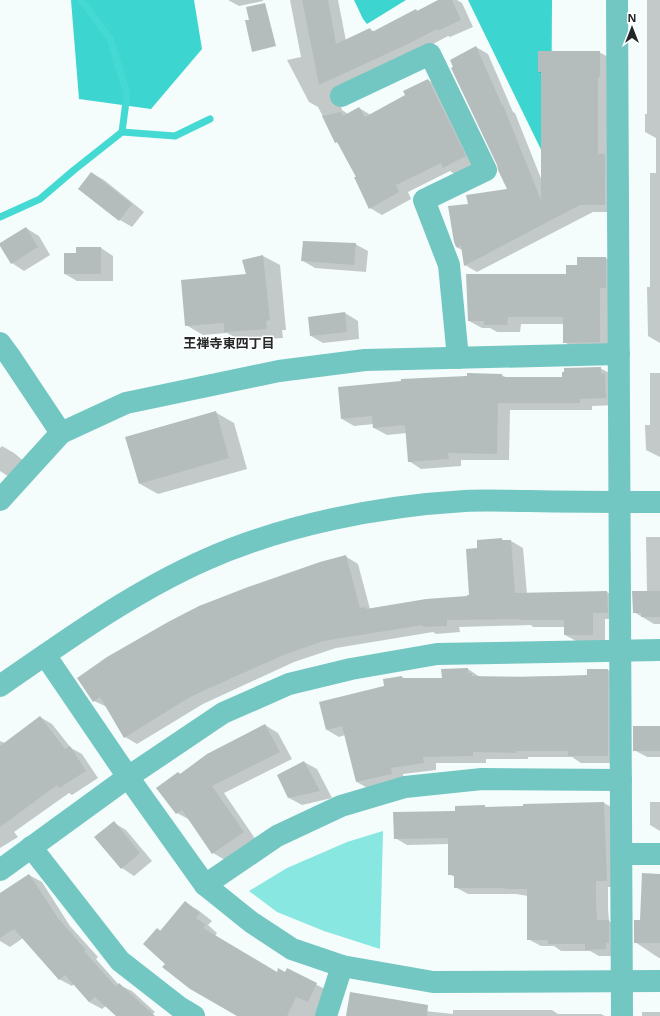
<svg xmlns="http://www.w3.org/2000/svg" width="660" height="1016" viewBox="0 0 660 1016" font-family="'Noto Sans','Noto Sans JP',sans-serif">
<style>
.green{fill:#89e7e2}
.forest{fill:#3dd5cf}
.shadow{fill:#0003}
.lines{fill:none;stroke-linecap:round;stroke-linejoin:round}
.stream{stroke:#44dad3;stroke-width:7}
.building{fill:#b5bdbc}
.minor{stroke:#73c7c2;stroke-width:22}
.labels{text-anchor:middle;stroke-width:3;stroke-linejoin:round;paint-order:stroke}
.neighbourhood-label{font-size:13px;font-weight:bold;fill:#252828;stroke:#fff}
</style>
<rect width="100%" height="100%" fill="#f4fcfc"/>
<path class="green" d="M383,831L380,949L324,931L277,912L249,891L287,868L347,842Z"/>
<g class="forest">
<path d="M71,0H194L202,49L151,109L79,99Z"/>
<path d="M354,0H406L367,24L363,19Z"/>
<path d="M468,0H552L551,170Z"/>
</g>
<g class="shadow">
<path d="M228,0H263V1L239,6Z"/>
<path d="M290,0H338L346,41L370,29L375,32L440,0H457L462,3L473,27L450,37L448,36L420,51L340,103L342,110L348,114L359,108L371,115L406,96L428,80L440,87L477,163L456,175L450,171L408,192L411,199L382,215L370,208L357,177L339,144L336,142L318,107L309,102L287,60L301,57Z"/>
<path d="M647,0H660V343L648,336L647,287H650V173H656V138L645,132V114H647Z"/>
<path d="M476,47L488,54L513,112L515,113L542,181V74L539,72L599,52L612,59L617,212H593L477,272L465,265L462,250L456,247L469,205L509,190Z"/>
<path d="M92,173L104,180L144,212L132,227L120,220Z"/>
<path d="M26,228L39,236L50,255L24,271L12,263L0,244Z"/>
<path d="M355,244L368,251L366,272L315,268L303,261Z"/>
<path d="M101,248L113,256V281H77L65,274L77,254Z"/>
<path d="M263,256L280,265L286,330H282L283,338L242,341L227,333L203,335L186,325L247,275Z"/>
<path d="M606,258L618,265L613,349H577L564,342V324H521L520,332H497L490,328H482L469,321L567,275L578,266Z"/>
<path d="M345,313L358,321L359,339L323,343L311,336Z"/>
<path d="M600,368L613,375L618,405L592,406V410H510L509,460H461V466L421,469L409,461L407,433L387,435L374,428V424L354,426L342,419L502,375L507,378H563Z"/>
<path d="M650,373H660V457L646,450L645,425H650Z"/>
<path d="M215,412L234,423L247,469L158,494L140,484Z"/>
<path d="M2,446L14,453L31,467L17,482L0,471V448Z"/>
<path d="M646,537H660V624H654L634,612L647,592Z"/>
<path d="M501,539L506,541H511L523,548L527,594L607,592L620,600V619H605V642H578L565,635V627H533L531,625L459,627L460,632L436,634L433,632L336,648L294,662L203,704L137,744L125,737L107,707L94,701L78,679L345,556L358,564L370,609L468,597L471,596L478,549Z"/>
<path d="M468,669L480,677L588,676L608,670L620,678V763H581L572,757H528V759H486V763H436V770L403,774L404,781L369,789L357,782L345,735L339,737L327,730L385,686L402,677L406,679H443Z"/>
<path d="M40,717L52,724L71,748L82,754L98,778L72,795L69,793L14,832L18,837L0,848V741L5,743Z"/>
<path d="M265,725L278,733L292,759L224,793L256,840L225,860L213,853L190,820L177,813L178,773L181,774Z"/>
<path d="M660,726V757H647L634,750Z"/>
<path d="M304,762L317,769L332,798L302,805L289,798Z"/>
<path d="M650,802H660V831L650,825Z"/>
<path d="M604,803L617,810L619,887H608V909L609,921L621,928L618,956H599L590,951H561L554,946H541L528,939V896L516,894H468L455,887V877L449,874V844L407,845L395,838L456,812L484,806L488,808L524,806V805Z"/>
<path d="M114,823L126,830L152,861L134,876L122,868L95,837Z"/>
<path d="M29,875L42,882L70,926L98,957L96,959L119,985L132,991L155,1012L151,1016H117L106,1006L102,1009L89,1002L74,984L72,986L59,979L23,938L10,947L0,941V895Z"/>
<path d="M660,875V958H659L635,942L641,921Z"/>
<path d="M185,903L198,910L212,921L208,925L217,933L215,936L277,973H285L287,970L329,991L317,1016H239L167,963L157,929L161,931Z"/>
<path d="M406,1009L453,1014V1010H552L558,1014H601L605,1016H347Z"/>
<rect x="642" y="1012" width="18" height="4"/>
</g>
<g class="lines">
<g class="stream">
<path d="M122,132L175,136L210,119"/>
<path d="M0,217L40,199L74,170L122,132L127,94L110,38L81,0"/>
</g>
</g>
<g class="building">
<path d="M302,0H328L336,44L370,28L372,32L416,9L417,11L438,0H452L461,20L437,31V29L408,44L319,85Z"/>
<path d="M265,3L276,46L252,52L245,20H249L246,7Z"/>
<path d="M476,46L502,105H503L541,200V72H538V51H600V77H598V154H605V205H580L464,266L461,246L456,247L454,242L448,206L468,204L466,195L507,189L498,170L497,165L451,68L453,67L450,60Z"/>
<path d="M428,79L466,156L443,168L441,163L396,185L399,192L369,209L354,177H356L337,142L335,143L322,116L341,112L343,116L359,107L365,117L405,95L403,91Z"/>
<path d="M91,172L132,204L119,221L78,189Z"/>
<path d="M26,227L38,247L11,264L0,246V243Z"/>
<path d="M303,241L356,243L354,265L301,261Z"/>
<path d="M76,247H101V274H64V253H76Z"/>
<path d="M263,255L270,320L266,321L267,329L224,332V323L185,326L181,280L246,274L242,260Z"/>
<path d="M577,257H606V288H600V342L563,343V317H508L507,325H484V321H468L466,274H566V265H577Z"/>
<path d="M345,312L347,332L310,336L308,317Z"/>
<path d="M601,367V374L605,373L606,398L580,399V403H498L497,454L448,453L449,459L408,462L405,425L373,428L372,416L341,419L338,387L401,381V379L467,376V373L502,374V377H562V372H564V368Z"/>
<path d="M216,411L229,458L139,484L125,437Z"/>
<path d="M502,538V540H511L515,593L607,591L608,613H593V635H564V620H520V619L447,620V626L423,627V625L323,641L281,656L190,697L124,738L100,697L93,702L77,678L107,657L168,622L199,606L248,587L320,562L346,555L360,608L366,607V609L426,599L467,596V595H469L466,549L477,548V540Z"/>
<path d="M632,591H660V617H641V613H633Z"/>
<path d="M468,668V673H472V676L523,677L587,675V669H608V756H568V751H516V753L473,752V756L423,757L424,763L391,768L392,774L356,782L342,726L326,730L319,702L384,686L383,679L402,676V678H442L441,669Z"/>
<path d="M40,716L65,749L70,746L86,771L59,788L57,785L0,827V746Z"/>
<path d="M265,724L280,752L212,786L244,832L212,854L182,810L176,814L156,788L178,772L180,774L207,754Z"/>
<rect x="633" y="726" width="27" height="25"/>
<path d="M304,761L320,791L288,798L277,775Z"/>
<path d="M604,802L607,881H596V901L597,920H609V943H606V949L585,950V944H548V940H527V889H505V888H454V875H448V838L394,839L393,812L455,811V806L485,805V807L523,806V804Z"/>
<path d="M114,821L140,853L121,869L94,837Z"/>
<path d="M642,873L660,874V943H634V920H640Z"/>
<path d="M29,874L58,918L86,950L84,951L116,987L119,983L155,1016H116L95,997L89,1002L65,975L59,980L14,929L0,938V893Z"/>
<path d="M185,901L200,913L196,918L206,925L203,928L277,972L278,968L285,972L287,968L317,983L308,1002L296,997L287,1016H237L190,989L162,967L165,964L143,944L157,928L160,931Z"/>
<path d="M350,992L428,1005L427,1016H346Z"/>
</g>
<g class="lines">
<g class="minor">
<path d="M617,0L622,1016"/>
<path d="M341,96L430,54L486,170L424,200L449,265L458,358"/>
<path d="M0,343L11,358L61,433"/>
<path d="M0,500L61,433L126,403L279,371L365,360L619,354"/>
<path d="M45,655L128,777L205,885L251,922L292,949L342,966L433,982L660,981"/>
<path d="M0,686C65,641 131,593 205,560C283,525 379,506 465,501C487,500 508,501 529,501C573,502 616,502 660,502"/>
<path d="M31,847L120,961L179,1007L194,1016"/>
<path d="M622,854H660"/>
<path d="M0,870L128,777L223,713L289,684L351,669L437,654L660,650"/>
<path d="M205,885L277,836L341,806L405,787L482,779L621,780"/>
<path d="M326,1016L342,966"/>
</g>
</g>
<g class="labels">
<g class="neighbourhood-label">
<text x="229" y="348">王禅寺東四丁目</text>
</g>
</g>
<g transform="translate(632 28)" stroke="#ffffff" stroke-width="3" paint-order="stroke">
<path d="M0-3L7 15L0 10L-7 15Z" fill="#252828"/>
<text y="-6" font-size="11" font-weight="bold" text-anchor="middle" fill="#252828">N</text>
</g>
</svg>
